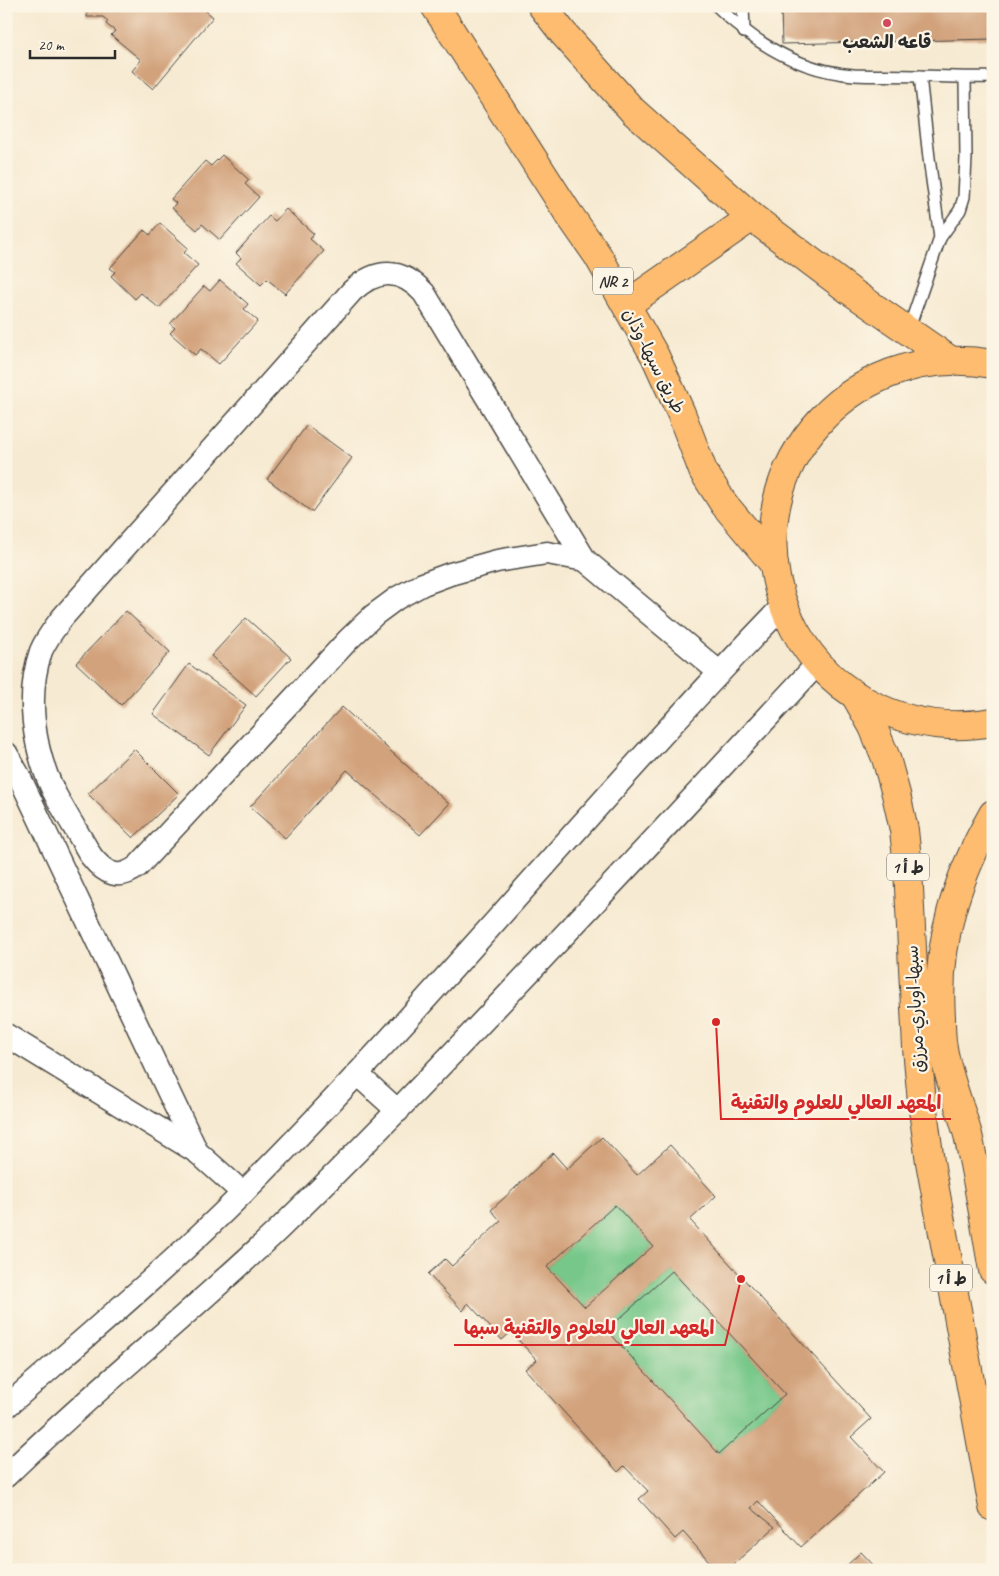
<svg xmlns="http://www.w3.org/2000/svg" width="999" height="1576" viewBox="0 0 999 1576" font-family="Caveat,'Playpen Sans Arabic',sans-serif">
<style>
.green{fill:#76c789;stroke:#50795a}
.building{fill:#d2a27b;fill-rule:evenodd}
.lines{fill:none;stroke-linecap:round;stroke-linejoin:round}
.service-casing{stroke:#4a4844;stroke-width:14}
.minor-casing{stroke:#4a4844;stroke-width:25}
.trunk-casing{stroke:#4a4844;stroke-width:30}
.service{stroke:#fff;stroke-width:11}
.minor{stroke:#fff;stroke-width:22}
.trunk{stroke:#fdbc6f;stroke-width:28}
.poi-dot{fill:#d1495b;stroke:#fcf5e5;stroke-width:2}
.labels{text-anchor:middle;stroke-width:4.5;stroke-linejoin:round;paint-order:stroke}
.shield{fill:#fcf5e5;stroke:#6a6863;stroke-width:1}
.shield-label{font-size:16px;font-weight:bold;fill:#2b2b2b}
.poi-label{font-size:18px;font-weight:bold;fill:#2b2b2b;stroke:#fcf5e5}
.street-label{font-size:18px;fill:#2b2b2b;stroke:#fcf5e5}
.leader{fill:none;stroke:#d62828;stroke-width:2}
.callout-dot{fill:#d62828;stroke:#fcf5e5;stroke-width:2}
.callout-label{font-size:19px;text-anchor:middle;font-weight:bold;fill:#d62828;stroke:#fcf5e5;stroke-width:4.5;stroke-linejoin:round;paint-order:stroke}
</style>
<rect width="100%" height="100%" fill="#fcf5e5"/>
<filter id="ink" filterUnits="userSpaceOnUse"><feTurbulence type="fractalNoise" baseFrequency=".02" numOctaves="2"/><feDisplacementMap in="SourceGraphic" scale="10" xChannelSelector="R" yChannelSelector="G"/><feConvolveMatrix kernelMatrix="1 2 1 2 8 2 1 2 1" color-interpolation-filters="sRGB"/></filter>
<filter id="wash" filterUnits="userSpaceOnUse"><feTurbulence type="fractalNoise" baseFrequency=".0096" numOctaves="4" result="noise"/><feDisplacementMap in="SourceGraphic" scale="20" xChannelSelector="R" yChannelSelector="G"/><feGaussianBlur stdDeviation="1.12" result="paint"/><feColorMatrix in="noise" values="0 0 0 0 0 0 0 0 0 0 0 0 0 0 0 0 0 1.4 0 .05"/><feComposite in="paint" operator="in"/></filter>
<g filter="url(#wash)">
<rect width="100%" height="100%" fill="#f7ead2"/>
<g class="green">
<path d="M615,1205L653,1246L585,1307L547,1267Z"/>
<path d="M672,1271L785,1394L719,1454L607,1330Z"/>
</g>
<g id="blocks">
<g class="building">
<path d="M87,6H200L213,17L153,89L132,71L141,60L111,35L115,31L106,24L108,21L103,17H87Z"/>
<path d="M781,6H993V39L782,44Z"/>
<path d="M222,155L249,180L245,184L259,197L220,240L202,224L197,230L172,208L176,203L171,199L205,161L211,166Z"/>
<path d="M286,209L314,234L310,239L324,251L285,294L267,279L261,285L236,263L241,258L236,253L269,216L275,221Z"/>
<path d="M160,223L188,248L184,253L198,265L159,308L141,293L135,299L111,276L115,272L110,268L144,230L150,235Z"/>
<path d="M220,280L248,304L244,309L258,321L219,364L201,349L195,355L170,333L175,328L170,324L204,286L210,291Z"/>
<path d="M307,425L352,458L312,512L267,479Z"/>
<path d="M126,611L170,652L121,705L76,663Z"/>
<path d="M246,618L291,658L256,696L211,656Z"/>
<path d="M189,664L246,705L209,755L153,714Z"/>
<path d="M342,707L449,804L420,835L347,770L285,838L250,807Z"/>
<path d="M134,749L179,794L133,838L88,794Z"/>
<path d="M602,1137L637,1175L670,1145L716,1196L690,1220L871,1419L851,1437L884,1472L801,1547L758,1501L751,1508L775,1527L727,1570H717L683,1532L675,1539L639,1499L648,1491L624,1466L618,1472L525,1369L537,1360L511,1332L502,1340L468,1303L463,1311L428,1274L445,1259L452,1266L501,1221L491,1210L553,1153L567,1169ZM615,1205L653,1246L585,1307L547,1267ZM672,1271L785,1394L719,1454L607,1330Z"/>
<path d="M861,1552L878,1570H842Z"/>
</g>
</g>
</g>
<g filter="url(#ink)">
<use href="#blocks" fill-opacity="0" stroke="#4a4844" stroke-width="1"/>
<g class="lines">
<defs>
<g id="service">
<path d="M717,6C755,44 799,71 854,75C875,76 895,75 916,76C942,76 967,78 993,77"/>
<path d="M743,6L744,32"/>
<path d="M920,76L929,158L940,238"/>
<path d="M908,331L940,238L960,210L964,197L966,158L965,78"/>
</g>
<g id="minor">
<path d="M585,560L547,553L497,561L450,574L423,584L397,598L374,615L348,640L138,866C119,881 105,874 91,856C79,834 64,812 53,790C33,748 26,695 41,651C46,639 54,629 62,618L352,291C377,268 401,268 424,293L585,560L719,672"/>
<path d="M6,753L19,776L197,1152L243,1193"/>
<path d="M6,1035L197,1152"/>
<path d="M357,1074L398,1111"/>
<path d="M6,1407C86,1337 168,1268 244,1192C431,1004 599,796 784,605"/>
<path d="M6,1476C94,1390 191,1313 280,1228C369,1142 453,1053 538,963C632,863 725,764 818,663"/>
</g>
<g id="trunk">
<path d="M435,6L568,213L598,256L655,356L681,413L703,471L724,504L774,564"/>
<path d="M542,6L563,33L633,111L752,217L849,290L950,360"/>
<path d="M626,305L752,217"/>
<path d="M993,364C847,338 729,477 788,616C804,652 831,682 865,701C905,723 948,730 993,722"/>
<path d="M855,695L873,727L886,758L896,794L904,830L908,868L917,1048L922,1102L930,1162L993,1507"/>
<path d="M993,814C956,879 936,942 941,1017C941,1027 941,1038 943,1048C948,1078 960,1106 968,1135C978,1180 985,1225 993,1270"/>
</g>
</defs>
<use href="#service" class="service-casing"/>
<use href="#minor" class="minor-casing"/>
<use href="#trunk" class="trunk-casing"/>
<use href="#service" class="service"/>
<use href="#minor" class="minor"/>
<use href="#trunk" class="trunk"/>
</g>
</g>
<circle class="poi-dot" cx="887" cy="23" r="5"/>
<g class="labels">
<g class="shield">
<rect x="593" y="267.5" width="40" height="27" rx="4"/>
<rect x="887" y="853.5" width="42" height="27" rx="4"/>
<rect x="930" y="1264.5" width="42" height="27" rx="4"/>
</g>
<g class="shield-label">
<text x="613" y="287">NR 2</text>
<text x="908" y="873">ط أ 1</text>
<text x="951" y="1284">ط أ 1</text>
</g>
<g class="poi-label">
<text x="887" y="48">قاعه الشعب</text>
</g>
<g class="street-label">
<text transform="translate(654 361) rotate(63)" y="6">طريق سبها-ودّان</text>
<text transform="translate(915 1009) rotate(-93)" y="6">سبها-اوباري-مرزق</text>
</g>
</g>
<path class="leader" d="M716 1022L721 1119H951M741 1279L725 1345H454"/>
<g class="callout-dot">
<circle cx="716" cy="1022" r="5"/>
<circle cx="741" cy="1279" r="5"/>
</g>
<g class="callout-label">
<text x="836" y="1109">المعهد العالي للعلوم والتقنية</text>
<text x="589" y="1334">المعهد العالي للعلوم والتقنية سبها</text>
</g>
<rect width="999" height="1576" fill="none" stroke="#fcf5e5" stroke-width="25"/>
<path d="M30 50v8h85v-8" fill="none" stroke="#2b2b2b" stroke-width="2.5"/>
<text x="38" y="50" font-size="15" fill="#2b2b2b" stroke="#fcf5e5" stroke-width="4" paint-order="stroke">20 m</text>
</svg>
